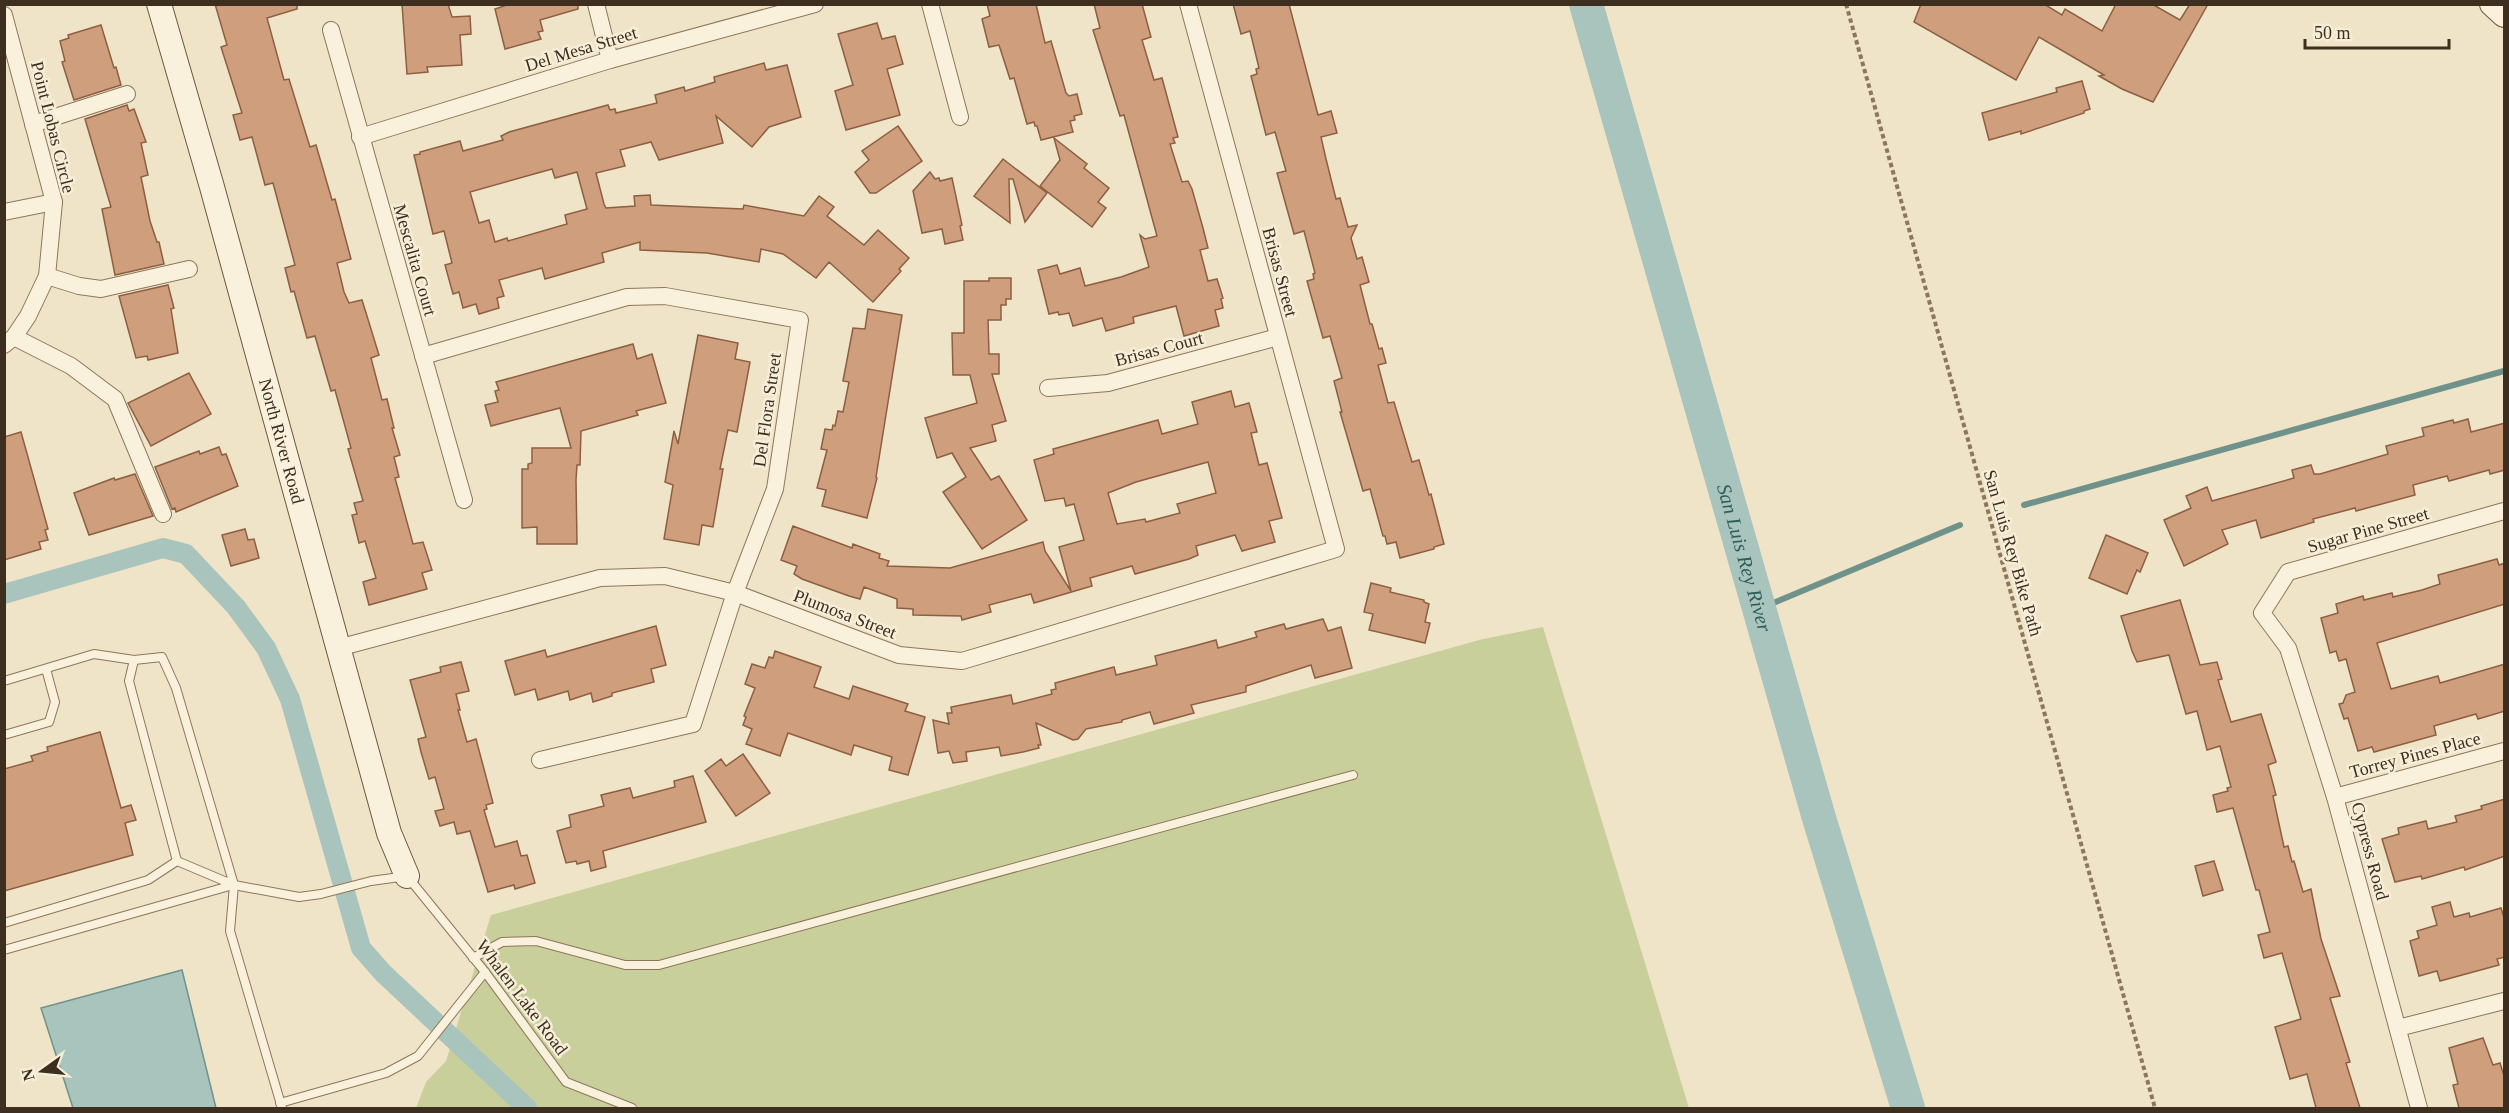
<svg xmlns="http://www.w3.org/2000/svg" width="2509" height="1113" viewBox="0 0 2509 1113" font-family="Georgia,serif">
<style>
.green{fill:#c9cf9b}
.water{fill:#a9c4bc;stroke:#6f938a;stroke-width:1.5}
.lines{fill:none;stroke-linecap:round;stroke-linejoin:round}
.stream{stroke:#6f938a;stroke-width:6}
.canal{stroke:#a9c4bc;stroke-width:20}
.river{stroke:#a9c4bc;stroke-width:34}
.building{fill:#cf9f7d;stroke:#8d5f41;stroke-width:1.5;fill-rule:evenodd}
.lane-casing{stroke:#8d765c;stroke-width:10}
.street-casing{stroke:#8d765c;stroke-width:18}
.secondary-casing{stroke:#6f573f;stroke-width:26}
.path{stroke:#8d765c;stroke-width:4;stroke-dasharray:4.5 3;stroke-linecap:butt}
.lane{stroke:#faf1dc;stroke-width:8}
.street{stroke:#faf1dc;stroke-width:16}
.secondary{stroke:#faf1dc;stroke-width:24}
.labels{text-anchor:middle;stroke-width:5;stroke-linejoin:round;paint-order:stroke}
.street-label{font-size:18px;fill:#3d2e20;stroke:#f7eed8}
.water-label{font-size:20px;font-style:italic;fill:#2f5d5a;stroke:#f7eed8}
</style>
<rect width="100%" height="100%" fill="#f0e4c8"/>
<path class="green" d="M1543,627L1689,1108H416L426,1082L446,1061L491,915L1483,639Z"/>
<path class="water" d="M182,970L216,1108H73L41,1008Z"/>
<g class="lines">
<g class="stream">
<path d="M2024,505L2504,371"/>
<path d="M1759,609L1960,525"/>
</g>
<path class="canal" d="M4,594L163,548L186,554L236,607L266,648L290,699L361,948L383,973L527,1108"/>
<path class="river" id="s1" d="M1586,4L1819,818L1908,1108"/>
</g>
<g class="building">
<path d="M215,4H297V9L267,18L284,80L289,79L310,147L316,145L332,200L335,199L351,259L337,263L344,292L349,303L362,300L379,355L371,358L382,400L387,399L394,428H392L400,455L394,457L399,477L395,478L413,544L423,542L432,570L422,573L427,589L369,605L363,582L376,578L365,541L359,543L352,515L357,514L354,503L363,501L348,449L351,448L335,390L331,391L315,336L307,338L294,291L291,292L285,268L295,265L273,183L265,185L252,137L240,140L233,115L242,113L221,47L227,45Z"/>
<path d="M402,4H448L452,17L470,16L471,34L460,35L462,65L427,67L428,72L407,74Z"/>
<path d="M510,4H578V9L540,20L543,31L538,32L541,39L505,49L495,9Z"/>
<path d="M987,4H1036L1045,43L1051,41L1066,93L1069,96L1077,94L1082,114L1074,116L1075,120L1070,121L1073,132L1041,140L1037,126H1035L1034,122L1027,124L1014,78L1010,79L999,45L989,47L982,19L990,16Z"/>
<path d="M1094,4H1142L1151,37L1142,40L1154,80L1162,78L1178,137L1173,138L1175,143L1170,144L1182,182L1188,181L1192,189L1203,228L1208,248L1200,250L1208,281L1217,279L1223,298L1221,299L1223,308L1215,310L1219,326L1184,336L1176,306L1133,317L1134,323L1106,331L1102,318L1073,326L1069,313L1059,315L1058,312L1049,314L1038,270L1057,265L1060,274L1080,268L1085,286L1121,277L1149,267L1140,235L1145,239L1157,236L1124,115L1120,116L1093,30L1100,28Z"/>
<path d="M1233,4H1289L1318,115L1331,111L1337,133L1321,137L1326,159L1336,199L1340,198L1348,227L1357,225L1351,238L1357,259L1362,257L1369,282L1360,285L1370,324H1372L1379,349L1382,348L1386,363L1378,365L1388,403L1394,402L1412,462L1419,460L1429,495L1431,494L1444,544L1434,547V549L1400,558L1396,542L1387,544L1385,536H1383L1370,489L1363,491L1340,412H1342L1334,381L1342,378L1330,336L1323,338L1307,281L1314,279L1313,274L1315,273L1304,231L1294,234L1277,173L1286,171L1275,132L1266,135L1251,76L1257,74L1256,69L1259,68L1250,31L1241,34Z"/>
<path d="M1921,4H2044L2062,15L2065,9L2102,31L2116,4H2152L2180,20L2190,4H2208L2153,102L2122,89L2099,76L2104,75L2039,37L2016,80L1914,22Z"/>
<path d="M877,23L882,39L895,36L903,64L887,69L900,115L846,130L835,91L853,85L838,34Z"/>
<path d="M101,25L114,68L116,67L121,85L74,100L62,62L65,61L60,41L69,38L68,35Z"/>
<path d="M764,63L766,70L787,65L801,117L769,127L752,147L716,116L723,143L659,160L651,142L620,150L625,166L596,173L604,204L606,208L635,206L634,196L650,195L651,205L743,209L744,205L804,216L819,196L834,207L827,216L864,245L878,230L909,258L899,269L901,271L873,302L829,262L816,278L783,254L761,249L759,262L707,253L640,250V242L602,253L604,262L545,279L542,268L499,280L504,296L497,298L499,308L479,314L476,304L463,308L459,292L453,294L445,265L452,263L444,231L433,234L414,155L420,154V152L460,141L463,151L503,140L501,136L509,132L608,105L610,110L615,109L616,113L657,103L655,95L684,87L685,91L715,82L714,77ZM552,169L555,178L577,172L587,209L565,215L567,224L508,241L507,238L495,242L489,220L479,223L470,192Z"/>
<path d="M2082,81L2090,109L2084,111V113L2021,134V131L1989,140L1982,113L2057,92L2056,88Z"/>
<path d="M127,105L129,111L134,109L146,142L141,143L148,175L141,177L150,221L157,242H159L164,264L115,275L102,209L111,207L85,119Z"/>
<path d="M898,126L922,161L876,193H870L855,172L869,160L862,151Z"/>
<path d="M1054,138L1087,164L1084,168L1109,188L1098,202L1106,208L1092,227L1040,186L1060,160Z"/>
<path d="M1003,159L1047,193L1025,222L1013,179H1009L1010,223L974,196Z"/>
<path d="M930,172L935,179L939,178L940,181L952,178L962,225L960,226L963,240L945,244L942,229L922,233L913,191Z"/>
<path d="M989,278H1011V299H1006V305H1001V320H988L989,354H999V374H992L1006,421L992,425L996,441L970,448L991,480L999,476L1027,520L982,549L943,492L966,477L952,453L937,458L925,418L977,403L970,375H953L952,333H964V281H989Z"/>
<path d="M168,285L174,308L171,309L178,353L148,360L147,356L136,358L119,296Z"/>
<path d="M868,309L902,315L876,477L877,478L867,518L822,506L826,490L817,488L827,450L821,449L825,429L832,430L833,425L835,426L838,411L843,412L849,382L843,381L853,328L865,329Z"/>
<path d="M698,335L738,343L735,359L750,362L737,432L728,430L720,469H723L713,527L702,525L699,545L664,539L673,485L665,482L674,431L678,444Z"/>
<path d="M633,344L637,359L652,354L666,403L636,411L638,415L581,431L580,465H577L576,480L577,544H537V527L522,528V469H528V464L532,463V448H571L560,408L491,426L485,405L498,402L495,391L499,390L496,382Z"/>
<path d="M189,373L211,414L151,446L128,403Z"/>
<path d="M1231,391L1235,407L1249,403L1257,432L1251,433L1259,465L1267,463L1282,518L1269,521L1275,542L1242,551L1235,535L1196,546L1198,555L1189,559L1135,574L1132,566L1090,578L1092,586L1034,603L1031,594L989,605L991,612L962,620L961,616L913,615V609L897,608V599L864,587L860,599L849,596L802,579L794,574L797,566L781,560L793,526L852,548L853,544L880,554L879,558L889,561L887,566L950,568L1043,542L1045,551L1071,591L1059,547L1084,540L1074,504L1066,506L1064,498L1045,501L1034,460L1054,454L1053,449L1158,420L1162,434L1198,424L1192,402ZM1208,462L1216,493L1177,504L1180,513L1146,522L1145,519L1117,524L1108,493L1136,482Z"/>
<path d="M2468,419L2471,432L2505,423V470L2490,474L2489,470L2449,481L2447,476L2413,485L2415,495L2356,511L2355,508L2313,519L2314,522L2261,538L2256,520L2222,530L2228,544L2184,566L2164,520L2191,508L2186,496L2207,487L2212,501L2294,478L2292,470L2311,465L2314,474H2320L2388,454L2386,446L2424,436L2422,428L2453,420L2454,423Z"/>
<path d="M21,432L48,529L45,530L48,540L39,542L41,549L4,560V437Z"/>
<path d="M219,447L222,455L226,454L238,486L176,512L175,508L172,509L155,467L199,451L200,454Z"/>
<path d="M135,474L153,516L89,535L74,493L114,478L115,480Z"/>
<path d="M245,529L248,540L254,539L259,558L231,566L222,535Z"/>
<path d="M2106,535L2148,553L2140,572L2137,570L2127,594L2089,578Z"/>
<path d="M2497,559L2499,565L2505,563V604L2377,643L2391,689L2438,676L2440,683L2505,664V711L2478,719L2476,714L2434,726L2436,735L2374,752L2372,747L2358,751L2348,718L2344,719L2339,704L2343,703L2346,695L2355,692L2346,659L2339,661L2336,651L2330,653L2321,618L2338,613L2336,604L2363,596L2364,600L2392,593L2393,597L2422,590L2440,584L2438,575Z"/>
<path d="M1371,583L1391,588L1390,592L1424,600V602L1429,604L1425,622L1430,623L1425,643L1369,630L1373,614L1364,612Z"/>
<path d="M2180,600L2200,665L2217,662L2222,679L2218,680L2231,722L2261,714L2276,762L2268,765L2276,795L2273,796L2284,847L2288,846L2292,862L2294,861L2303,892L2311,889L2321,939L2340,996L2330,998L2350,1062L2346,1063L2360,1108H2316L2307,1074L2290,1079L2275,1027L2301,1019L2282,953L2264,958L2258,935L2270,932L2259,890H2256L2233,808L2217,812L2213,795L2228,791L2227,788L2231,787L2220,746L2207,750L2197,711L2186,714L2169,655L2137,662L2132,651L2121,616Z"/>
<path d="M1323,619L1328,631L1341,627L1352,668L1315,678L1311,665L1246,686V692L1191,705L1194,713L1154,724L1150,712L1122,720V722L1086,729L1078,739L1073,740L1036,723L1041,745H1038L1039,748L1023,752L1001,756L999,747L966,752L967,761L953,763L949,751L938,753L933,720L949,724L947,713H952L951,707L1011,695L1013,704L1052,694L1051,690L1056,689L1055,683L1114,667L1116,675L1157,665L1155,656L1194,646L1216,640L1218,648L1257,637L1255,632L1284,624L1286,629Z"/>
<path d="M656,626L666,665L651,669L654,682L612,693V696L593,702L591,693L570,700L568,691L538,700L535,689L515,695L505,661L545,650L547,657Z"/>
<path d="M775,651L821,667L814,687L849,699L853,686L908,704L905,711L925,717L908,775L889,770L892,757L854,745L851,755L788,733L780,756L746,744L752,729L743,725L746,717L744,716L755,688L745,684L752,664L765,668L769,657L773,658Z"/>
<path d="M461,662L469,691L456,694L460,710H458L467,742L476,739L493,803L486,805L487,809L484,810L495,847L517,841L521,856L527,855L535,883L515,889L514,885L488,892L470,831L457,834L454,822L440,826L435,811L444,809L435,777L429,779L421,752L418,739L426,737L410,680L441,672L440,667Z"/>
<path d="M100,732L121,808L131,805L136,820L125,823L133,855L4,891V769L33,761L31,756L48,751L47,747Z"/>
<path d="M743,754L770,793L736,816L705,771L721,759L726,766Z"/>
<path d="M693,776L706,822L603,851L606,867L591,871L589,861L577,864L576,861L566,863L557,831L571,827L569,815L604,806L601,795L630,788L633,798L675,787L674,781Z"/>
<path d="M2505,799V856L2465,870L2464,867L2422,879L2421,876L2395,882L2382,839L2399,834L2398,828L2426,821L2428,829L2457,822L2455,816L2482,809L2481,806Z"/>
<path d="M2214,861L2223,890L2203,896L2195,866Z"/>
<path d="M2450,902L2454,917L2469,913L2470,917L2501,908L2505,921V957L2497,959L2499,965L2440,981L2437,971L2419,976L2410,941L2419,938L2417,931L2437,925L2432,907Z"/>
<path d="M2483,1038L2493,1065L2500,1063L2505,1079V1108H2459L2453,1085L2458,1084L2449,1048Z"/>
</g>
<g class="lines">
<defs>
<g id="lane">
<path d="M4,681L94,654L134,660"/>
<path d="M4,735L49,722L55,702L46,669"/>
<path d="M177,861L129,681L134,660L162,657L176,688L234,885L230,931L282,1108"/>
<path d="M177,861L234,885L299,897L321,894L371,881L407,876L485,972L566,1082L632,1108"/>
<path d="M4,923L148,880L177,861"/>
<path d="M4,950L233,885"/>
<path d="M473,958L502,942L536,941L625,965H659L1353,775"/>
<path d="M280,1103L386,1073L418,1056L485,972"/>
</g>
<g id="street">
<path d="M596,4L610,60"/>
<path d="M930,4L960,117"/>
<path d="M4,15L54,202L47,276L28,316L14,337L4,345"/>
<path d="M331,30L464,500"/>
<path d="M33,124L127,94"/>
<path d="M360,137L610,60L815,4"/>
<path d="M4,212L54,202"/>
<path d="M47,276L79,286L101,289L189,269"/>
<path d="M14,337L71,366L115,399L163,514"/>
<path d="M423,356L627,297L665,296L800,320L775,489L735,593L693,724L540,760"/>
<path d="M1048,388L1108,383L1278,337"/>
<path d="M338,648L600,578L665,576L735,593L899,655L962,661L1336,549L1188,4"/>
<path d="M2335,797L2504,751"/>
<path d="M2398,1028L2504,1001"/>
<path d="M2419,1108L2335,797L2288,648L2262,613L2288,572L2504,511"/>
</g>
<g id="secondary">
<path id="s2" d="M159,4L212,187L389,833L407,876"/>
<path d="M2492,4L2504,15"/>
</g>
</defs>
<use href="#lane" class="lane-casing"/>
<use href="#street" class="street-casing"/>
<use href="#secondary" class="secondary-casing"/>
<path class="path" d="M1846,4L2155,1108"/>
<use href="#lane" class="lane"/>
<use href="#street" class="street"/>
<use href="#secondary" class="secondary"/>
</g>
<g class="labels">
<g class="street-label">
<text transform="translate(581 49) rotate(-17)" y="6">Del Mesa Street</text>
<text transform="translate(53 127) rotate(76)" y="6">Point Lobas Circle</text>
<text transform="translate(415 260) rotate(74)" y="6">Mescalita Court</text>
<text transform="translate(1280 272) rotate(75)" y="6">Brisas Street</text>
<text transform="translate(1159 349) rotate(-15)" y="6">Brisas Court</text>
<text transform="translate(767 410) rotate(-82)" y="6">Del Flora Street</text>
<text dy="6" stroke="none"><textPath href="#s2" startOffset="454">North River Road</textPath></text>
<text transform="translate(2368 530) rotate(-16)" y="6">Sugar Pine Street</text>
<text transform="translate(2013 553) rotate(74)" y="6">San Luis Rey Bike Path</text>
<text transform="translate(845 614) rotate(21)" y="6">Plumosa Street</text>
<text transform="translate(2415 755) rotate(-15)" y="6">Torrey Pines Place</text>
<text transform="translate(2370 851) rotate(75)" y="6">Cypress Road</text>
<text transform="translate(522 997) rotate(53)" y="6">Whalen Lake Road</text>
</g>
<g class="water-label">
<text dy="7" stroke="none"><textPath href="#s1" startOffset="576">San Luis Rey River</textPath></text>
</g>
</g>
<rect width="2509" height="1113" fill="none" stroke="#3d2e20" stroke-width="12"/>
<g transform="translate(42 1071) rotate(255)" stroke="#f7eed8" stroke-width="4.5" paint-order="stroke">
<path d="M0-4.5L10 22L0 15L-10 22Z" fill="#3d2e20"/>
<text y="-9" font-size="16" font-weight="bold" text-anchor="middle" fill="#3d2e20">N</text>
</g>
<path d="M2305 39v9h144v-9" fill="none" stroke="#3d2e20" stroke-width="3"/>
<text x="2314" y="39" font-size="18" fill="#3d2e20" stroke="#f7eed8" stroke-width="4.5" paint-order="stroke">50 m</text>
</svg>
